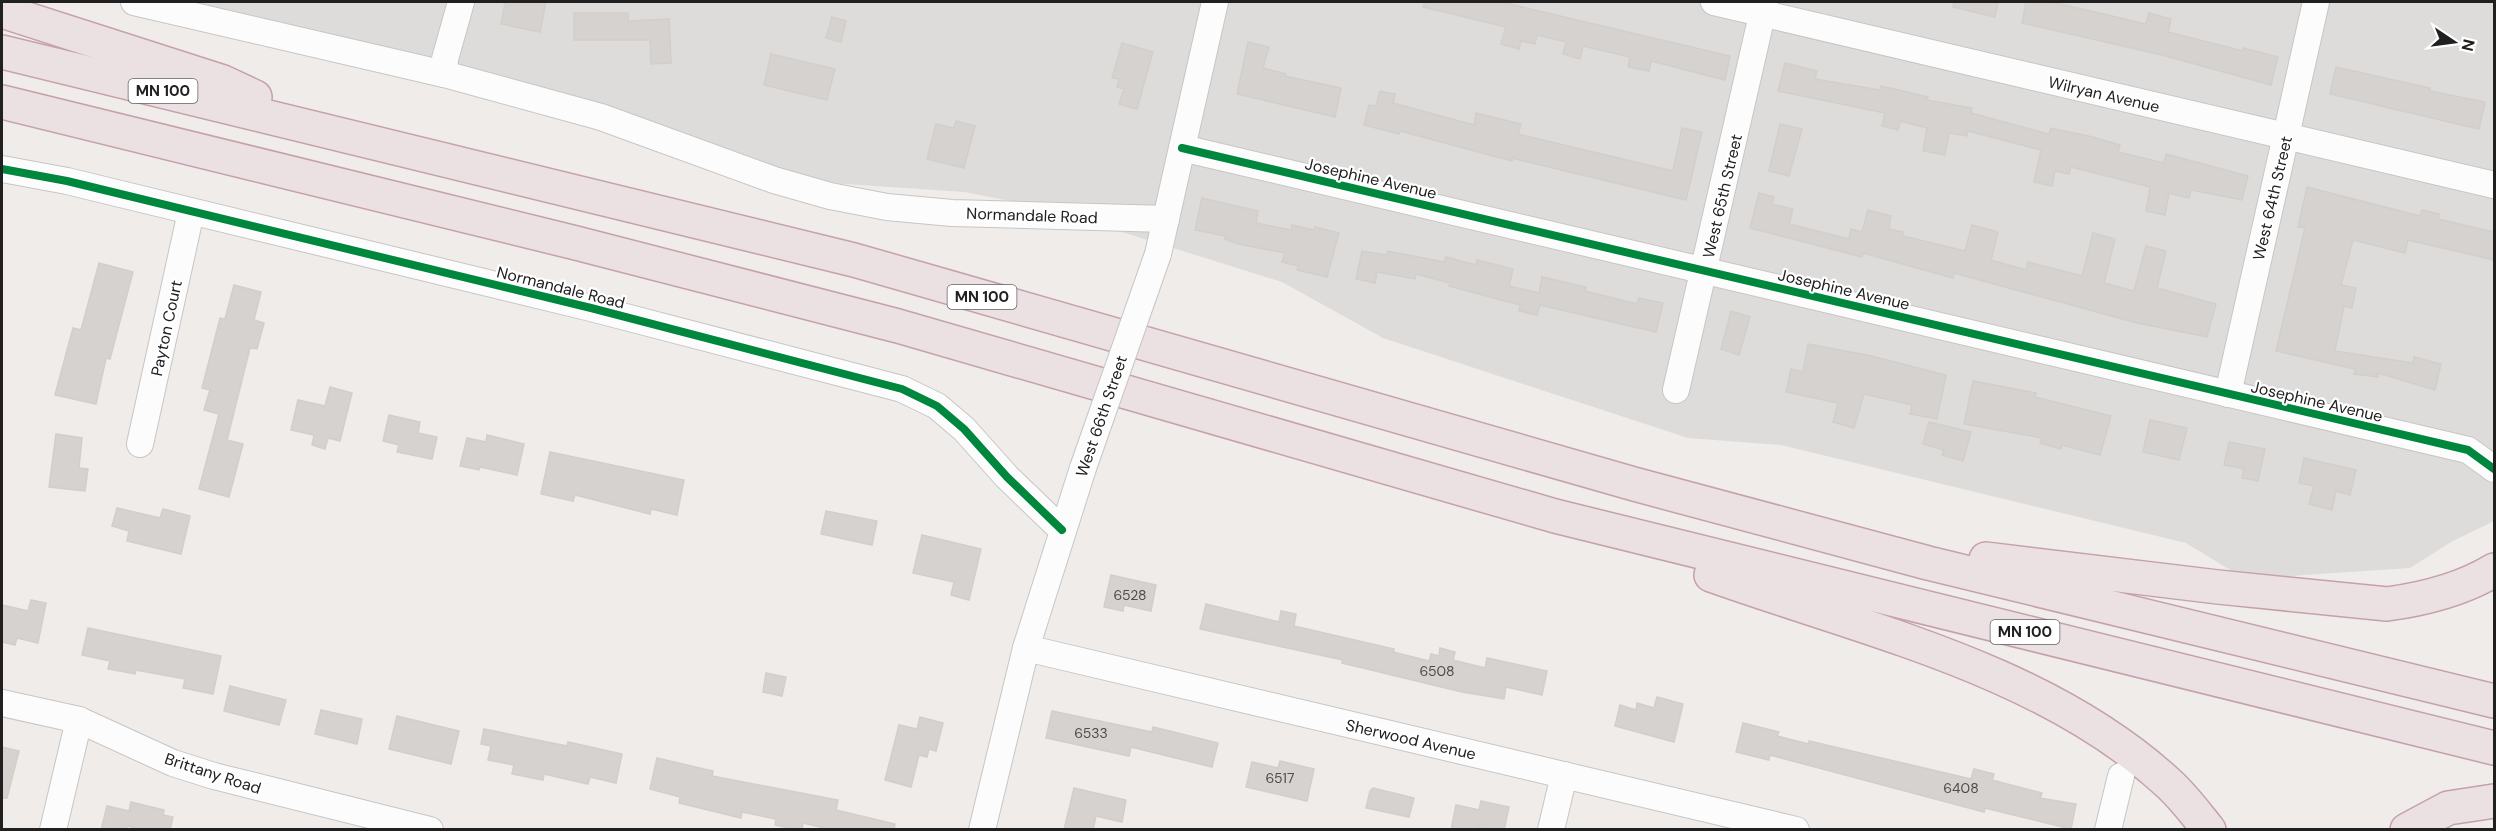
<svg xmlns="http://www.w3.org/2000/svg" width="2496" height="831" viewBox="0 0 2496 831" font-family="'DM Sans',sans-serif">
<style>
.residential{fill:#dedcda}
.building{fill:#d6d2d0;stroke:#d2ceca;stroke-width:1.5}
.lines{fill:none;stroke-linecap:round;stroke-linejoin:round}
.minor-casing{stroke:#c7c6c5;stroke-width:28}
.highway-casing{stroke:#c5a0ae;stroke-width:36}
.minor{stroke:#fdfcfc;stroke-width:26}
.highway{stroke:#ebe0e2;stroke-width:33}
.minor-bridge-casing{stroke:#c7c6c5;stroke-width:28;stroke-linecap:butt}
.minor-bridge{stroke:#fdfcfc;stroke-width:26}
.cycleway-casing{stroke:#fff;stroke-width:11}
.cycleway{stroke:#00873e;stroke-width:8}
.labels{text-anchor:middle;stroke-width:4.5;stroke-linejoin:round;paint-order:stroke}
.number-label{font-size:14px;fill:#4e4c4c}
.shield{fill:#fff;stroke:#636363;stroke-width:1.5}
.shield-label{font-size:15px;font-weight:bold;fill:#202020}
.street-label{font-size:16px;fill:#202020;stroke:#fff}
</style>
<rect width="100%" height="100%" fill="#efece9"/>
<path class="residential" d="M146,2H2494V521L2451,542L2410,568L2245,579L2186,543L1781,445L1688,438L1383,338L1282,282L1042,207L964,192L815,182Z"/>
<g class="building">
<path d="M513,2H546L540,32L501,24L505,3L512,5Z"/>
<path d="M1424,2H1501L1730,56L1725,80L1651,61L1649,71L1628,67L1630,57L1583,46L1580,59L1563,54L1566,42L1537,35L1535,44L1521,41L1519,49L1501,44L1506,27L1423,7Z"/>
<path d="M1954,2H1998L1995,17L1953,7Z"/>
<path d="M2026,2H2052L2146,24L2149,13L2171,19L2168,32L2243,51V48L2278,57L2271,85L2162,55L2022,23Z"/>
<path d="M574,13H628V21L669,19L671,63L651,64L650,40H574Z"/>
<path d="M832,17L846,21L841,42L826,38Z"/>
<path d="M1248,42L1269,47L1263,68L1286,74L1285,76L1341,88L1335,117L1237,94Z"/>
<path d="M1122,43L1153,52L1137,109L1119,104L1124,89L1117,87L1119,79L1112,78Z"/>
<path d="M771,54L835,69L827,100L764,85Z"/>
<path d="M1785,63L1817,71L1815,79L1880,90L1881,86L1928,97L1927,100L1972,108L1971,113L2049,134L2051,128L2093,137L2120,145L2118,152L2164,163L2166,154L2248,176L2242,200L2191,190L2189,198L2169,193L2165,215L2146,211L2150,187L2071,167L2069,174L2055,171L2052,186L2034,182L2041,150L1968,131L1967,136L1949,133L1945,155L1923,151L1927,128L1900,121L1898,130L1882,126L1885,113L1778,91Z"/>
<path d="M2336,67L2430,88V91L2485,102L2479,129L2330,94Z"/>
<path d="M1380,91L1395,94L1393,103L1474,125L1476,113L1521,124L1518,134L1673,171L1682,128L1702,132L1686,200L1512,158V161L1400,131L1399,134L1364,125L1369,105L1376,106Z"/>
<path d="M956,121L975,126L964,168L927,159L936,124L954,128Z"/>
<path d="M1780,124L1802,129L1789,176L1769,171Z"/>
<path d="M2307,187L2420,216L2422,210L2439,214L2438,219L2494,232V260L2408,240L2405,253L2353,240L2341,285L2356,288L2352,308L2344,306L2335,351L2413,363L2414,357L2441,364L2435,390L2378,373V377L2354,374L2355,369L2276,351L2305,228L2298,227Z"/>
<path d="M1759,193L1774,197L1772,204L1793,209L1789,224L1849,239L1851,229L1862,232L1868,210L1891,216L1889,229L1903,232V236L1965,251L1972,225L1998,232L1991,260L2026,270L2028,262L2082,276L2093,233L2115,239L2104,283L2134,291L2146,246L2166,251L2157,288L2216,304L2207,337L2137,323L1954,273L1953,278L1863,253L1862,257L1750,228Z"/>
<path d="M1202,198L1258,211L1256,223L1291,230L1292,225L1314,230L1315,227L1339,233L1327,277L1297,270L1298,266L1282,262L1285,253L1238,244L1225,239V236L1195,230Z"/>
<path d="M1362,251L1387,255L1388,251L1444,262L1446,257L1476,265L1477,260L1513,269L1509,286L1539,293L1542,277L1586,287L1585,291L1637,304L1639,298L1663,303L1656,332L1540,305L1537,315L1519,311L1520,305L1449,286L1450,283L1416,274L1415,279L1377,272L1375,283L1356,279Z"/>
<path d="M99,263L133,272L110,359L106,358L96,404L55,395L73,328L81,330Z"/>
<path d="M234,285L261,292L254,320L264,323L257,349L250,348L227,440L243,444L229,497L199,489L219,414L204,410L210,390L202,388L220,318L225,319Z"/>
<path d="M1731,311L1750,317L1739,355L1721,349Z"/>
<path d="M1808,344L1867,355L1946,375L1937,419L1910,414L1912,405L1864,394L1854,428L1833,422L1838,403L1786,392L1791,369L1803,372Z"/>
<path d="M1973,381L2036,393L2035,397L2111,416L2100,455L2062,445L2061,449L2040,443L2042,438L1964,424Z"/>
<path d="M330,387L352,393L340,441L328,438L325,449L312,445L314,435L291,430L298,400L325,406Z"/>
<path d="M389,415L420,422L418,433L437,437L432,459L397,452L399,445L383,441Z"/>
<path d="M2150,420L2187,428L2179,460L2143,452Z"/>
<path d="M1929,422L1971,432L1963,461L1942,455L1944,450L1923,444Z"/>
<path d="M56,434L82,438L79,468L88,469L85,491L49,487Z"/>
<path d="M487,435L524,444L517,475L480,467L479,470L460,466L467,438L486,442Z"/>
<path d="M2229,442L2265,449L2258,481L2242,478L2244,469L2224,465Z"/>
<path d="M550,452L684,480L677,515L651,509L650,514L575,495L573,501L541,494Z"/>
<path d="M2304,458L2356,470L2350,495L2336,491L2332,510L2309,504L2314,486L2299,483Z"/>
<path d="M117,508L160,518L163,509L190,516L181,554L127,541L129,531L112,526Z"/>
<path d="M826,511L877,521L872,545L821,534Z"/>
<path d="M922,535L981,549L969,600L951,595L954,582L913,573Z"/>
<path d="M1111,575L1156,585L1151,611L1124,605L1123,611L1104,607Z"/>
<path d="M31,600L46,603L38,643L17,638L15,645L2,642V605L28,611Z"/>
<path d="M1206,604L1279,622L1281,611L1296,614L1294,626L1394,649L1393,652L1429,661L1431,654L1439,656L1440,648L1455,652L1453,660L1485,668L1487,658L1547,671L1542,695L1506,687L1504,699L1462,692L1342,663L1343,660L1200,629Z"/>
<path d="M88,628L221,656L213,694L183,688L185,679L136,670L135,674L108,669L110,661L82,655Z"/>
<path d="M766,673L786,677L782,696L763,692Z"/>
<path d="M230,686L286,700L279,725L224,711Z"/>
<path d="M1657,697L1683,704L1674,742L1615,726L1620,705L1636,710L1637,703L1654,708Z"/>
<path d="M321,710L362,719L357,744L315,734Z"/>
<path d="M1052,711L1152,732L1153,727L1218,743L1212,767L1131,747L1129,756L1046,738Z"/>
<path d="M397,716L459,731L451,764L389,749Z"/>
<path d="M920,717L943,723L936,751L929,749L927,757L919,755L911,787L885,780L899,725L917,729Z"/>
<path d="M1743,723L1779,732L1777,736L1809,744V741L1971,779L1974,769L1994,774L1992,780L2042,793L2040,798L2076,804L2071,829L1985,808L1984,812L1770,755L1769,760L1736,752Z"/>
<path d="M484,729L567,746L568,742L622,754L616,783L590,777L588,784L544,774L543,780L512,774L514,765L488,760L491,746L481,744Z"/>
<path d="M2,747L19,751L7,798H2Z"/>
<path d="M657,758L713,771L712,776L838,800L836,810L895,824L894,830H833L803,823L802,830H798L775,825L776,819L742,812L741,818L679,803L680,797L650,789Z"/>
<path d="M1280,761L1314,769L1307,801L1246,787L1252,762L1278,768Z"/>
<path d="M1074,788L1126,800L1122,822L1096,816L1093,830H1064Z"/>
<path d="M1373,788L1414,798L1409,817L1366,808L1370,791Z"/>
<path d="M1481,801L1509,807L1504,830L1477,827L1476,830H1451L1456,805L1479,810Z"/>
<path d="M131,802L164,810L163,815L173,817L170,830H142L128,826L127,830H101L107,806L129,811Z"/>
</g>
<g class="lines">
<defs>
<g id="minor">
<path d="M134,2L444,74L601,117L774,180L830,196L887,207L952,213L1166,219"/>
<path d="M1714,2L2494,185"/>
<path d="M444,74L445,59L461,2"/>
<path d="M1182,148L2468,450L2494,469"/>
<path d="M2,169L67,181L591,308L902,389L937,406L964,429L1007,477L1062,530"/>
<path d="M1158,254L1215,2"/>
<path d="M1676,390L1765,2"/>
<path d="M2228,394L2316,2"/>
<path d="M140,444L191,212"/>
<path d="M1026,648L1796,830"/>
<path d="M2,703L79,720L173,763L214,776L430,830"/>
<path d="M53,830L79,720"/>
<path d="M982,830L1026,648L1083,468"/>
<path d="M1551,830L1564,775"/>
<path d="M2108,830L2121,776"/>
</g>
<g id="highway">
<path d="M2,11L223,82L255,97"/>
<path d="M2,52L854,260L1634,484L1928,563L2494,701"/>
<path d="M2,102L576,243L898,326L1555,516L2494,748"/>
<path d="M1986,559L2218,587L2387,604C2423,599 2463,589 2494,570"/>
<path d="M1711,575C1865,630 2043,669 2167,782C2183,796 2196,814 2209,830"/>
<path d="M2407,830L2448,808L2494,801"/>
</g>
</defs>
<use href="#minor" class="minor-casing"/>
<use href="#highway" class="highway-casing"/>
<use href="#minor" class="minor"/>
<use href="#highway" class="highway"/>
<defs>
<path id="minor-bridge" d="M1083,468L1158,254"/>
</defs>
<use href="#minor-bridge" class="minor-bridge-casing"/>
<use href="#minor-bridge" class="minor-bridge"/>
<defs>
<g id="cycleway">
<path d="M1182,148L2468,450L2494,469"/>
<path d="M2,169L67,181L591,308L902,389L937,406L964,429L1007,477L1062,530"/>
</g>
</defs>
<use href="#cycleway" class="cycleway-casing"/>
<use href="#cycleway" class="cycleway"/>
</g>
<g class="labels">
<g class="number-label">
<text x="1130" y="600">6528</text>
<text x="1437" y="676">6508</text>
<text x="1091" y="738">6533</text>
<text x="1280" y="783">6517</text>
<text x="1961" y="793">6408</text>
</g>
<g class="shield">
<rect x="128.5" y="79" width="69" height="24" rx="4.5"/>
<rect x="947.5" y="285" width="69" height="24" rx="4.5"/>
<rect x="1990.5" y="620" width="69" height="24" rx="4.5"/>
</g>
<g class="shield-label">
<text x="163" y="96">MN 100</text>
<text x="982" y="302">MN 100</text>
<text x="2025" y="637">MN 100</text>
</g>
<g class="street-label">
<text transform="translate(2104 94) rotate(13)" y="6">Wilryan Avenue</text>
<text transform="translate(1371 178) rotate(13)" y="6">Josephine Avenue</text>
<text transform="translate(1722 196) rotate(-77)" y="6">West 65th Street</text>
<text transform="translate(2272 198) rotate(-77)" y="6">West 64th Street</text>
<text transform="translate(1032 215) rotate(2)" y="6">Normandale Road</text>
<text transform="translate(561 287) rotate(14)" y="6">Normandale Road</text>
<text transform="translate(1844 289) rotate(13)" y="6">Josephine Avenue</text>
<text transform="translate(166 328) rotate(-78)" y="6">Payton Court</text>
<text transform="translate(2317 401) rotate(13)" y="6">Josephine Avenue</text>
<text transform="translate(1101 416) rotate(-71)" y="6">West 66th Street</text>
<text transform="translate(1411 739) rotate(13)" y="6">Sherwood Avenue</text>
<text transform="translate(213 773) rotate(18)" y="6">Brittany Road</text>
</g>
</g>
<rect width="2496" height="831" fill="none" stroke="#202020" stroke-width="6"/>
<g transform="translate(2454 42) rotate(103)" stroke="#ffffff" stroke-width="4.5" paint-order="stroke">
<path d="M0-4.5L10 22L0 15L-10 22Z" fill="#202020"/>
<text y="-9" font-size="16" font-weight="bold" text-anchor="middle" fill="#202020">N</text>
</g>
</svg>
